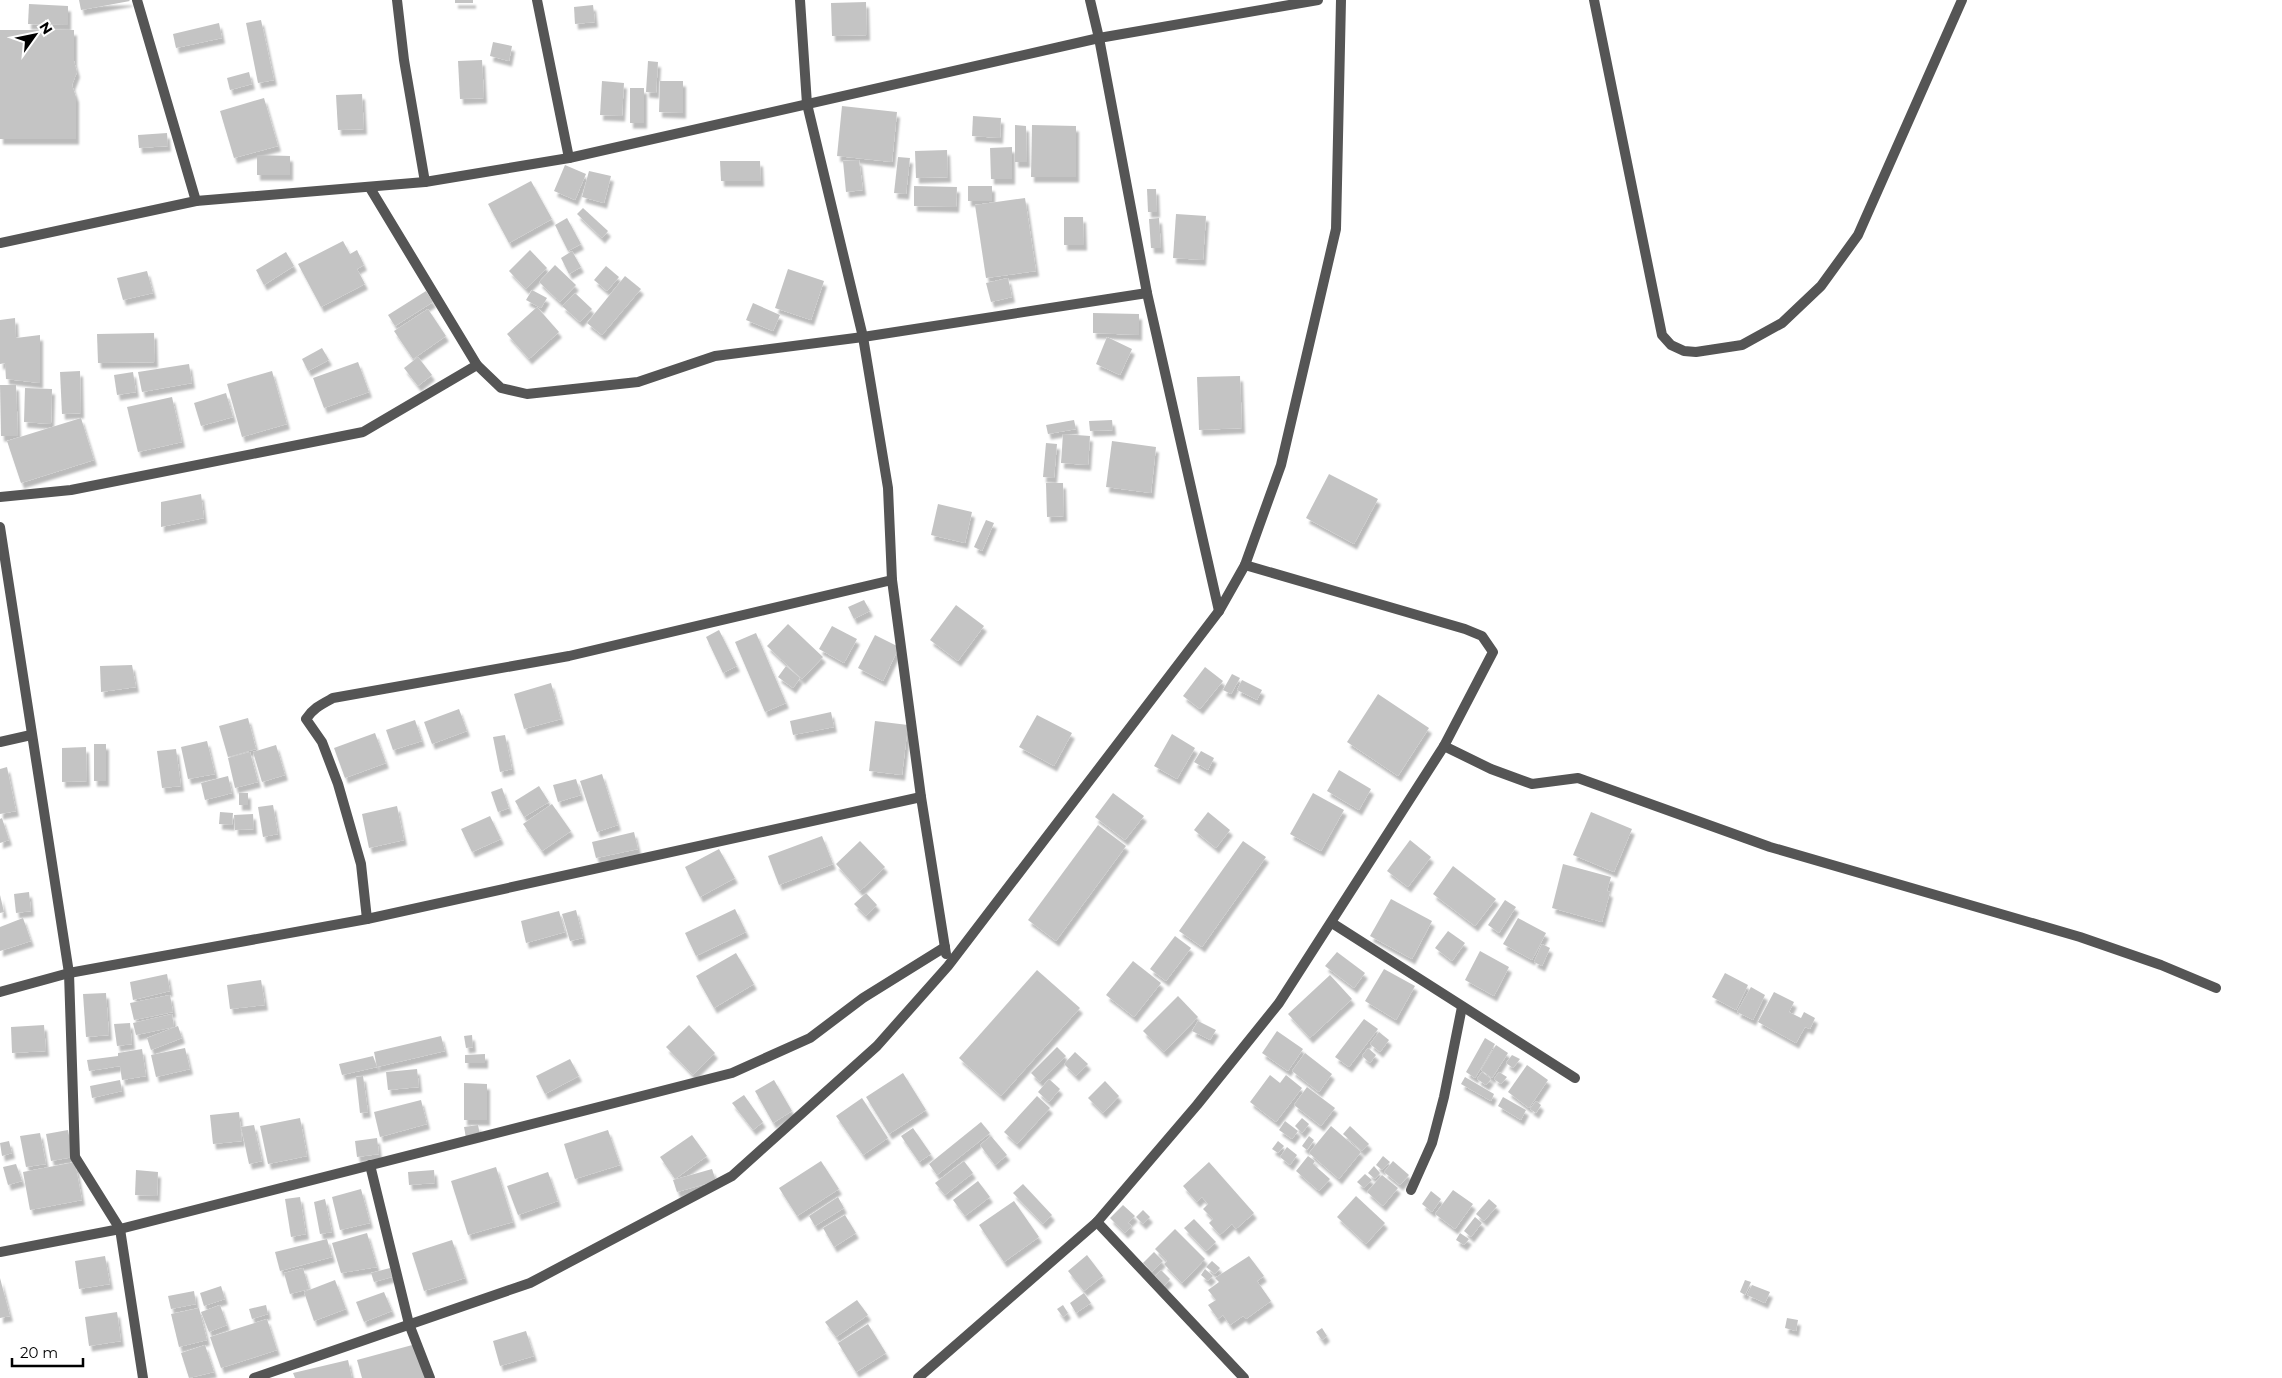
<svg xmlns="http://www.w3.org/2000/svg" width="2282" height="1378" viewBox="0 0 2282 1378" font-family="Montserrat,sans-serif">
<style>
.building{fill:#c4c4c4;filter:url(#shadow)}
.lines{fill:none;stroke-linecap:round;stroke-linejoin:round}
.street{stroke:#555;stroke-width:10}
</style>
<defs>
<filter id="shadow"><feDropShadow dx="3" dy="5.5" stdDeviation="1" flood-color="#0004"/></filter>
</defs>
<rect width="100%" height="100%" fill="#fff"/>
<g class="building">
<path d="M79,0H129L130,1L81,10Z"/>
<rect x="455" y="0" width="18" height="3"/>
<path d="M866,2L867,35L832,36L831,3Z"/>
<path d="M29,4L68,6V25L28,24Z"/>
<path d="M593,5L595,22L575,24L574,7Z"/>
<path d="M261,20L274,80L258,83L246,23Z"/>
<path d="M219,23L222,38L176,48L173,34Z"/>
<path d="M0,30H74V61L77,72L72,85L76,97V139H0Z"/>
<path d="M493,42L512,46L509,61L490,56Z"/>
<path d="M482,60L484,98L460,99L458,61Z"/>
<path d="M648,61L658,62L656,93L646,92Z"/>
<path d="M249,72L252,84L230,90L227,78Z"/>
<path d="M602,81L624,83L622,116L600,115Z"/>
<path d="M660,81H683V113L659,112Z"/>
<rect x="630" y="88" width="14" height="35"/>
<path d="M362,94L364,129L338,130L336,95Z"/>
<path d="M264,98L278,146L234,158L220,111Z"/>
<path d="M842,106L897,112L892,162L837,156Z"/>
<path d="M973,116L1001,118L1000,138L972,136Z"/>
<path d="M1015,125L1026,126L1027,162H1015Z"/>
<path d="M1032,125L1076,126V177H1031Z"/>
<path d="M167,133L168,146L139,148L138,135Z"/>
<path d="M1012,147V179H991L990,148Z"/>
<path d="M947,150L948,177L916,178L915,151Z"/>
<path d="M257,155L290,156V175H257Z"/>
<path d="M898,157L910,158L906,194L894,193Z"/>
<path d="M859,160L863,190L846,192L843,161Z"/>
<path d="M720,161H760L761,181H721Z"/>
<path d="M565,165L586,174L575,200L554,191Z"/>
<path d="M589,171L611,176L604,203L582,197Z"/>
<path d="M531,181L552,219L509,243L488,204Z"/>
<path d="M914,186L957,187L956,207L914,206Z"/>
<rect x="968" y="186" width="24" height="15"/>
<path d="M1147,189H1156L1157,212H1148Z"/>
<path d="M1025,198L1036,271L986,278L975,205Z"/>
<path d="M583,208L608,231L602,238L577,214Z"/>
<path d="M1176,214L1206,216L1203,260L1173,258Z"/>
<path d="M1064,217H1083L1084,245H1064Z"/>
<path d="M567,218L581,244L568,251L555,225Z"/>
<path d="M1159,218L1161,248H1151L1149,219Z"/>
<path d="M343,241L350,254L357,250L364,265L357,269L365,284L321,307L298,264Z"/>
<path d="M530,250L547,268L526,289L509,271Z"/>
<path d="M572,251L581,267L569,274L561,258Z"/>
<path d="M286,252L294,266L264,285L256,270Z"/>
<path d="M555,265L576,285L560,302L539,282Z"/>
<path d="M606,266L619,277L607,291L594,280Z"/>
<path d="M788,269L824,281L811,320L775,308Z"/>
<path d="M147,271L153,293L123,300L117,278Z"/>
<path d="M625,276L641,289L602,335L587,323Z"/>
<path d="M1008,278L1012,297L991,302L986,283Z"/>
<path d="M532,290L547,298L541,308L526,300Z"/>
<path d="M426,291L433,302L395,326L388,315Z"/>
<path d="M575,293L592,309L580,322L562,306Z"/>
<path d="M753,303L780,315L773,331L746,320Z"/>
<path d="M537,307L559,332L529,359L507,334Z"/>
<path d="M428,309L446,336L413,359L394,331Z"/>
<path d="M1093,313L1139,314V335L1093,333Z"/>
<path d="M15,318L16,338L40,335V383L6,379L5,363L0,364V320Z"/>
<path d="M154,333L155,362L98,363L97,334Z"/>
<path d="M1107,337L1132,349L1120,375L1096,364Z"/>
<path d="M322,348L329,360L308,371L302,359Z"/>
<path d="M418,357L432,375L418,386L404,368Z"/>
<path d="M358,362L369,392L324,408L313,378Z"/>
<path d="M189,364L192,383L142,392L138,372Z"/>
<path d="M80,371L81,413L62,414L60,372Z"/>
<path d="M272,371L287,424L242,437L227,384Z"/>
<path d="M133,372L136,392L117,395L114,375Z"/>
<path d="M1240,376L1242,428L1199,430L1197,377Z"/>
<path d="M0,385H16L18,436H1Z"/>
<path d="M25,388L52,389L51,424L24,422Z"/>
<path d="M226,393L233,417L201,426L194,403Z"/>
<path d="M172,397L182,442L138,452L127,407Z"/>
<path d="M81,418L94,460L21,483L7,441Z"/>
<path d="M1074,420L1076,429L1048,434L1046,425Z"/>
<path d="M1112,420L1113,430L1090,431L1089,421Z"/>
<path d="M1063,434L1090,436L1088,465L1061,463Z"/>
<path d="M1112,441L1156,447L1151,493L1106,487Z"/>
<path d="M1046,443L1057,444L1054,478L1043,477Z"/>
<path d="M1329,474L1378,499L1354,544L1306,518Z"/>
<path d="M1046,483H1063L1064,516L1047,517Z"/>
<path d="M201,494L204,518L161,527V502Z"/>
<path d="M938,504L972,512L965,543L931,535Z"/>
<path d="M986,520L994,523L982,551L974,547Z"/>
<path d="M864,600L870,611L854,619L848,607Z"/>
<path d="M956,605L984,626L958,661L930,640Z"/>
<path d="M788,624L823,657L802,679L767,646Z"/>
<path d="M832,626L857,639L844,663L819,649Z"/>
<path d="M719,630L737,666L723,673L706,637Z"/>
<path d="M756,633L786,703L765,712L735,642Z"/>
<path d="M875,635L899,647L883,681L858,668Z"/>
<path d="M132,665L136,687L101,692L100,666Z"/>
<path d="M786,666L800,678L793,688L778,677Z"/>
<path d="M1205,667L1223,681L1200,709L1183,696Z"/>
<path d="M1232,674L1240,678L1231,694L1223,690Z"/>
<path d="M1242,680L1262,690L1257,700L1237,690Z"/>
<path d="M551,683L561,719L524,729L514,694Z"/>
<path d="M1378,694L1429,728L1398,776L1347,742Z"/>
<path d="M459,709L467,731L432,744L424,722Z"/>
<path d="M831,712L834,727L793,735L790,721Z"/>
<path d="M1037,715L1072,733L1054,766L1019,747Z"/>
<path d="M248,718L256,749L228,757L219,726Z"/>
<path d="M415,720L422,741L393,750L386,730Z"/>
<path d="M875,721L908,725L902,775L869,771Z"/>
<path d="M375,733L386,763L345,778L334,748Z"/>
<path d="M1172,734L1195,748L1177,779L1154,766Z"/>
<path d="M505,735L512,769L500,772L493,737Z"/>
<path d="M207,741L215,774L188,779L181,747Z"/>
<rect x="94" y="744" width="12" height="37"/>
<path d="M276,745L285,775L262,782L253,752Z"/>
<path d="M86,747L87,781L62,782V748Z"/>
<path d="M176,749L181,786L162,788L157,751Z"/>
<path d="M1201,751L1214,758L1208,770L1194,762Z"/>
<path d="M250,752L258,782L235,788L228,758Z"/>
<path d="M7,767L16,811L0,814V769Z"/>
<path d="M1339,770L1371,789L1359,810L1327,791Z"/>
<path d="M602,774L618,825L597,832L580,781Z"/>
<path d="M228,776L232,793L205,800L201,783Z"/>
<path d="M576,779L581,795L558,802L553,785Z"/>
<path d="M539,786L549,802L524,817L515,801Z"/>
<path d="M502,788L509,808L498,812L491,792Z"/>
<rect x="239" y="793" width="9" height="12"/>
<path d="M1113,793L1144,816L1125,840L1095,817Z"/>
<path d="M1313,793L1344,810L1321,851L1290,834Z"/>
<path d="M552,804L571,831L542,851L523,824Z"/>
<path d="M273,805L278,834L263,837L258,807Z"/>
<path d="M397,806L404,840L369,848L362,814Z"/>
<path d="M220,812L233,813L232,825L219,824Z"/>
<path d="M1208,812L1230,830L1216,848L1194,830Z"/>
<path d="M1591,812L1632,829L1614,872L1573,855Z"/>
<path d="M253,814L254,829L235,830L234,815Z"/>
<path d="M490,816L501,839L472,852L461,829Z"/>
<path d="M2,818L9,840L0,843V819Z"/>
<path d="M1098,825L1126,846L1056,941L1028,920Z"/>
<path d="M634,832L638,849L596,858L592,842Z"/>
<path d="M822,836L833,864L779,885L768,856Z"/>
<path d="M1410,840L1431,857L1408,887L1387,871Z"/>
<path d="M860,841L885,867L860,891L836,864Z"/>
<path d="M1243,841L1266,857L1202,947L1179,931Z"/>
<path d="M719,849L735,878L700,897L685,867Z"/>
<path d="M1563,864L1611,877L1607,891L1610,892L1602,922L1552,908Z"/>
<path d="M1453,866L1496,899L1475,926L1433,894Z"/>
<path d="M29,892L31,911L16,913L14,894Z"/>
<path d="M866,893L877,905L866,916L854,904Z"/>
<path d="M0,895L4,912L0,913Z"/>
<path d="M1391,899L1432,921L1412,959L1370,936Z"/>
<path d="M1505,900L1516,907L1499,933L1488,925Z"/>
<path d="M735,909L746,932L696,956L685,933Z"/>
<path d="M576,910L583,938L570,941L562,914Z"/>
<path d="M559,911L565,932L526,943L521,921Z"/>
<path d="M23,918L31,941L0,951V927Z"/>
<path d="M1518,918L1546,933L1532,960L1503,944Z"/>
<path d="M1448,931L1465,943L1452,961L1435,948Z"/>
<path d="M1175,936L1191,948L1166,981L1150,969Z"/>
<path d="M1542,944L1550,948L1542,966L1534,962Z"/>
<path d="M1480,951L1509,967L1494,996L1465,980Z"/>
<path d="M1337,952L1365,973L1354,988L1325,966Z"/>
<path d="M736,953L754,984L714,1008L696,976Z"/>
<path d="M1133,961L1161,983L1134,1017L1106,995Z"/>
<path d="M1384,969L1415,986L1396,1020L1365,1001Z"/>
<path d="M1037,970L1080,1008L1001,1096L959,1058Z"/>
<path d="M1725,973L1748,985L1736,1010L1712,997Z"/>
<path d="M167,974L170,991L133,1000L130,982Z"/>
<path d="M1330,975L1352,999L1310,1038L1288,1014Z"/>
<path d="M261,980L265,1005L230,1009L227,985Z"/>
<path d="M1751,987L1765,995L1753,1020L1737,1012Z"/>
<path d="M1774,992L1794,1002L1789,1012L1801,1018L1804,1012L1815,1018L1810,1029L1805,1027L1796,1043L1758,1022Z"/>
<path d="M106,993L109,1035L86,1037L83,994Z"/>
<path d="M170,995L173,1012L134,1020L130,1003Z"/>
<path d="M1178,996L1198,1017L1164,1052L1143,1031Z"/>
<path d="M172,1014L174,1027L136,1035L133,1023Z"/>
<path d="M1364,1019L1378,1029L1349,1067L1335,1057Z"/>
<path d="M1198,1021L1216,1030L1210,1040L1192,1031Z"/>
<path d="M130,1023L132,1044L117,1046L114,1024Z"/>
<path d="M44,1025L46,1051L12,1053L11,1027Z"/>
<path d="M689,1025L715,1053L693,1075L666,1047Z"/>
<path d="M178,1026L182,1038L151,1050L147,1038Z"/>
<path d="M1277,1031L1303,1049L1288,1071L1262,1053Z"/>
<path d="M1379,1032L1389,1040L1380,1052L1370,1044Z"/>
<path d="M472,1035L473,1047L466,1048L464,1036Z"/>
<path d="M441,1036L445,1051L377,1067L374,1052Z"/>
<path d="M1485,1038L1495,1044L1475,1078L1466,1072Z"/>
<path d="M1496,1045L1508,1053L1492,1078L1481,1070Z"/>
<path d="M1057,1047L1066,1056L1040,1082L1031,1073Z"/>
<path d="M185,1048L190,1069L156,1077L151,1055Z"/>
<path d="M1368,1048L1376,1055L1370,1063L1362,1056Z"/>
<path d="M142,1049L146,1076L122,1080L120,1066L89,1071L87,1060L118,1056V1053Z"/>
<path d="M1075,1052L1088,1064L1076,1076L1064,1064Z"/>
<path d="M1305,1053L1332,1074L1319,1092L1292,1071Z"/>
<path d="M485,1054V1063H465V1055Z"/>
<path d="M1512,1055L1520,1059L1513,1068L1506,1063Z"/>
<path d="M373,1056L377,1067L342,1075L339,1064Z"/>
<path d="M570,1059L579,1076L545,1094L536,1076Z"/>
<path d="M1527,1065L1548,1080L1529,1108L1508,1092Z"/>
<path d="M417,1069L419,1087L388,1090L386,1072Z"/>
<path d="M1482,1072L1491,1079L1486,1085L1477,1079Z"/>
<path d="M1499,1072L1507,1077L1501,1084L1494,1079Z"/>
<path d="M903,1073L926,1110L889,1134L866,1097Z"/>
<path d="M1270,1075L1280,1083L1286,1075L1302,1088L1276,1122L1250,1102Z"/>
<path d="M363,1076L368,1112L360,1113L356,1077Z"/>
<path d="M1465,1077L1494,1094L1491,1101L1461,1084Z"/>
<path d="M1049,1079L1060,1089L1049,1102L1038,1092Z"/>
<path d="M120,1080L122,1091L92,1098L90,1086Z"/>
<path d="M774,1080L792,1111L773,1123L755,1091Z"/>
<path d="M1105,1081L1119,1096L1103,1113L1088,1098Z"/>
<path d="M464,1083L487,1084V1120H464Z"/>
<path d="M1307,1087L1335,1108L1321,1126L1294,1105Z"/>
<path d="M744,1095L763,1122L753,1130L732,1103Z"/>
<path d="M1037,1096L1050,1108L1017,1144L1004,1132Z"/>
<path d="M1503,1097L1526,1110L1521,1120L1498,1106Z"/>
<path d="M862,1098L888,1138L863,1155L836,1116Z"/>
<path d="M421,1100L427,1124L380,1137L374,1112Z"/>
<path d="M1536,1101L1541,1105L1536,1113L1530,1109Z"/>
<path d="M239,1112L242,1141L213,1144L210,1115Z"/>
<path d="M300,1118L307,1156L268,1164L260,1126Z"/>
<path d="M1302,1118L1309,1124L1302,1133L1295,1126Z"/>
<path d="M1285,1121L1298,1131L1292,1139L1279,1130Z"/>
<path d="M981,1122L990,1133L937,1175L929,1164Z"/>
<path d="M254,1125L262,1161L249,1164L241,1127Z"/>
<path d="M478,1125L480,1135L466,1138L464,1127Z"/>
<path d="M1331,1126L1361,1152L1339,1179L1309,1153Z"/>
<path d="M1350,1126L1369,1144L1362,1151L1343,1134Z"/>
<path d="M913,1128L931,1154L919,1162L901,1136Z"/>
<path d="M68,1130L73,1157L51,1161L46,1134Z"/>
<path d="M608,1130L620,1165L575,1179L564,1144Z"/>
<path d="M40,1133L46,1164L26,1167L20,1136Z"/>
<path d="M692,1135L707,1156L675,1179L660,1157Z"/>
<path d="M991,1136L1007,1155L995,1165L980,1145Z"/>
<path d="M1309,1136L1314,1140L1307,1150L1302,1146Z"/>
<path d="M377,1138L379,1154L357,1157L355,1141Z"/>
<path d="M9,1141L12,1153L2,1156L0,1143Z"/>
<path d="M1278,1141L1284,1146L1278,1153L1272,1149Z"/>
<path d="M1287,1147L1297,1155L1290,1165L1280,1157Z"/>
<path d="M1308,1156L1315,1161L1313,1164L1330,1179L1319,1191L1296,1171Z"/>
<path d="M1383,1156L1390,1162L1382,1170L1376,1165Z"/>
<path d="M821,1161L839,1189L797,1216L779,1188Z"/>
<path d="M964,1161L973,1173L945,1195L935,1183Z"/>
<path d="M1393,1161L1409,1175L1400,1185L1384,1172Z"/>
<path d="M75,1162L82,1200L30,1210L23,1172Z"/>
<path d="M1209,1162L1254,1213L1236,1229L1232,1224L1220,1235L1209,1223L1213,1219L1203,1209L1208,1204L1202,1197L1197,1202L1183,1186Z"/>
<path d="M16,1164L22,1181L8,1185L3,1167Z"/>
<path d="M1374,1166L1380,1173L1375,1179L1368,1173Z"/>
<path d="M496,1167L513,1222L468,1235L451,1181Z"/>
<path d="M712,1169L716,1181L677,1192L673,1180Z"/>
<path d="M136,1170L158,1172L157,1196L135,1195Z"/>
<path d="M434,1170L435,1183L409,1185L408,1172Z"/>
<path d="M548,1172L558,1201L518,1215L507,1186Z"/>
<path d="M1365,1174L1372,1180L1364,1188L1357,1182Z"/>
<path d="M1382,1175L1398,1188L1383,1206L1367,1192Z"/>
<path d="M978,1181L990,1197L965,1216L953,1200Z"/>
<path d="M1023,1184L1052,1215L1043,1224L1013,1193Z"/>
<path d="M361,1189L370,1223L340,1230L332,1197Z"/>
<path d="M1453,1190L1473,1204L1455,1229L1435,1214Z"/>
<path d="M1431,1191L1441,1199L1432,1212L1422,1204Z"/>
<path d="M1356,1196L1385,1223L1366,1244L1337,1217Z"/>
<path d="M300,1197L306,1234L291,1237L285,1199Z"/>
<path d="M838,1197L844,1208L815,1226L809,1216Z"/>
<path d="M325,1199L332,1232L320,1234L314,1202Z"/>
<path d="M1489,1199L1497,1206L1484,1221L1476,1214Z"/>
<path d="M1014,1201L1039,1237L1004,1262L979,1225Z"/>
<path d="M1123,1205L1135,1216L1128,1223L1132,1226L1125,1233L1110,1218Z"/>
<path d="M1143,1210L1150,1217L1143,1224L1136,1217Z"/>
<path d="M845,1215L856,1233L834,1247L823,1228Z"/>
<path d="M1475,1217L1482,1223L1471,1237L1464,1231Z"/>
<path d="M1194,1219L1216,1242L1206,1251L1184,1228Z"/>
<path d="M1175,1229L1205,1259L1182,1283L1164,1264L1167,1261L1155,1249Z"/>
<path d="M367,1233L377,1267L341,1273L332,1243Z"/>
<path d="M1460,1233L1469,1239L1464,1245L1456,1240Z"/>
<path d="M327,1239L332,1257L280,1271L275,1252Z"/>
<path d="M452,1240L465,1278L424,1291L412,1253Z"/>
<path d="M1154,1252L1163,1261L1152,1272L1143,1263Z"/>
<path d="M1087,1255L1103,1276L1084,1291L1068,1271Z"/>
<path d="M105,1256L110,1284L79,1289L75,1261Z"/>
<path d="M1249,1256L1264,1276L1257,1281L1271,1301L1246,1319L1243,1316L1230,1325L1223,1315L1218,1319L1208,1305L1216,1300L1208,1290L1219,1282L1215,1278Z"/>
<path d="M1212,1261L1220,1268L1215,1274L1206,1267Z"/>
<path d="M303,1268L309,1289L290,1294L284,1273Z"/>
<path d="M390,1268L392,1277L374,1282L371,1273Z"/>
<path d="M1205,1269L1213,1276L1208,1281L1201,1275Z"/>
<path d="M1161,1270L1170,1279L1164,1286L1155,1276Z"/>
<path d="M0,1278L10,1316L0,1318Z"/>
<path d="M335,1280L346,1309L314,1321L304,1292Z"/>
<path d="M1745,1280L1751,1282L1745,1295L1740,1292Z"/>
<path d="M1752,1285L1770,1292L1765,1303L1747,1295Z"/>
<path d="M221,1286L225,1299L204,1306L200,1293Z"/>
<path d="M194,1291L196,1304L171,1309L168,1296Z"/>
<path d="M384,1292L392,1311L364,1322L356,1302Z"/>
<path d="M1084,1293L1091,1303L1076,1313L1070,1303Z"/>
<path d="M857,1300L868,1315L836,1337L825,1322Z"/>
<path d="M220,1305L227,1325L209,1332L201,1312Z"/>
<path d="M266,1305L268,1314L252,1319L249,1309Z"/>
<path d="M1063,1305L1068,1313L1063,1317L1057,1309Z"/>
<path d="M199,1308L207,1340L179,1347L171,1314Z"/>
<path d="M117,1312L121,1341L89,1346L85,1317Z"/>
<path d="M1787,1318L1798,1320L1796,1331L1785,1328Z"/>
<path d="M267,1319L277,1350L221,1368L210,1337Z"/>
<path d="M868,1324L886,1353L856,1372L838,1343Z"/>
<path d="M1322,1328L1327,1336L1322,1340L1316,1332Z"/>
<path d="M526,1331L534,1356L500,1366L493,1341Z"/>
<path d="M416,1344L425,1378H362L357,1360Z"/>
<path d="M205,1345L214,1372L189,1378L181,1353Z"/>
<path d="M348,1360L352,1378H295L293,1373Z"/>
</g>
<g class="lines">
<g class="street">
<path d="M137,0L196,201"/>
<path d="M397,0L404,60L425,182"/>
<path d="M537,0L569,158"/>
<path d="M800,0L807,104L863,337L888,488L892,580L921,797L946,954"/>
<path d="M1090,0L1099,38L1147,293L1219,611"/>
<path d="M1594,0L1662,335L1671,345L1684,351L1696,352L1742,345L1782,323L1821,286L1858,235L1962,0"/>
<path d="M370,188L477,365"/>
<path d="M0,243L196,201L425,182L569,158L1099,38L1318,0"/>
<path d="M0,497L71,490L363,432L477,365L501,388L527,394L638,382L715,356L863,337L1147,293"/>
<path d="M0,527L69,973L75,1157L120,1229L143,1378"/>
<path d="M0,742L31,735"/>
<path d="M1444,746L1491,769L1532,784L1578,778L1770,847L2080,937L2161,965L2216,988"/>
<path d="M367,919L361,864L338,784L322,742L306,719C313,708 322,704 333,698L569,656L892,580"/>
<path d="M1332,923L1575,1078"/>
<path d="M0,992L69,973L367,919L921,797"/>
<path d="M370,1165L409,1324L430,1378"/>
<path d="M1411,1190L1432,1143L1444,1097L1462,1007"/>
<path d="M1097,1222L1244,1378"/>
<path d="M0,1252L120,1229L732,1073L810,1038L863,998L945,947"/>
<path d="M254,1378L530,1283L732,1176L877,1046L948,966L1219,611L1245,565L1281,465L1336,229L1341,0"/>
<path d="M918,1378L1097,1222L1197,1105L1279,1003L1444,746L1493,652L1482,636L1465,629L1245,565"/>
</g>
</g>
<g transform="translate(35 35) rotate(57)" stroke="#ffffff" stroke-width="4" paint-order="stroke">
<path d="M0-4L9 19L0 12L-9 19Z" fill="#000000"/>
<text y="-8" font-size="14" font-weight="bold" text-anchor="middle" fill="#000000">N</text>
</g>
<path d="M12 1358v8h71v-8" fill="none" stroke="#000000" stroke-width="2.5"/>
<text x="20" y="1358" font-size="15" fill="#000000" stroke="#ffffff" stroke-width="4" paint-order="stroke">20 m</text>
</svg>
